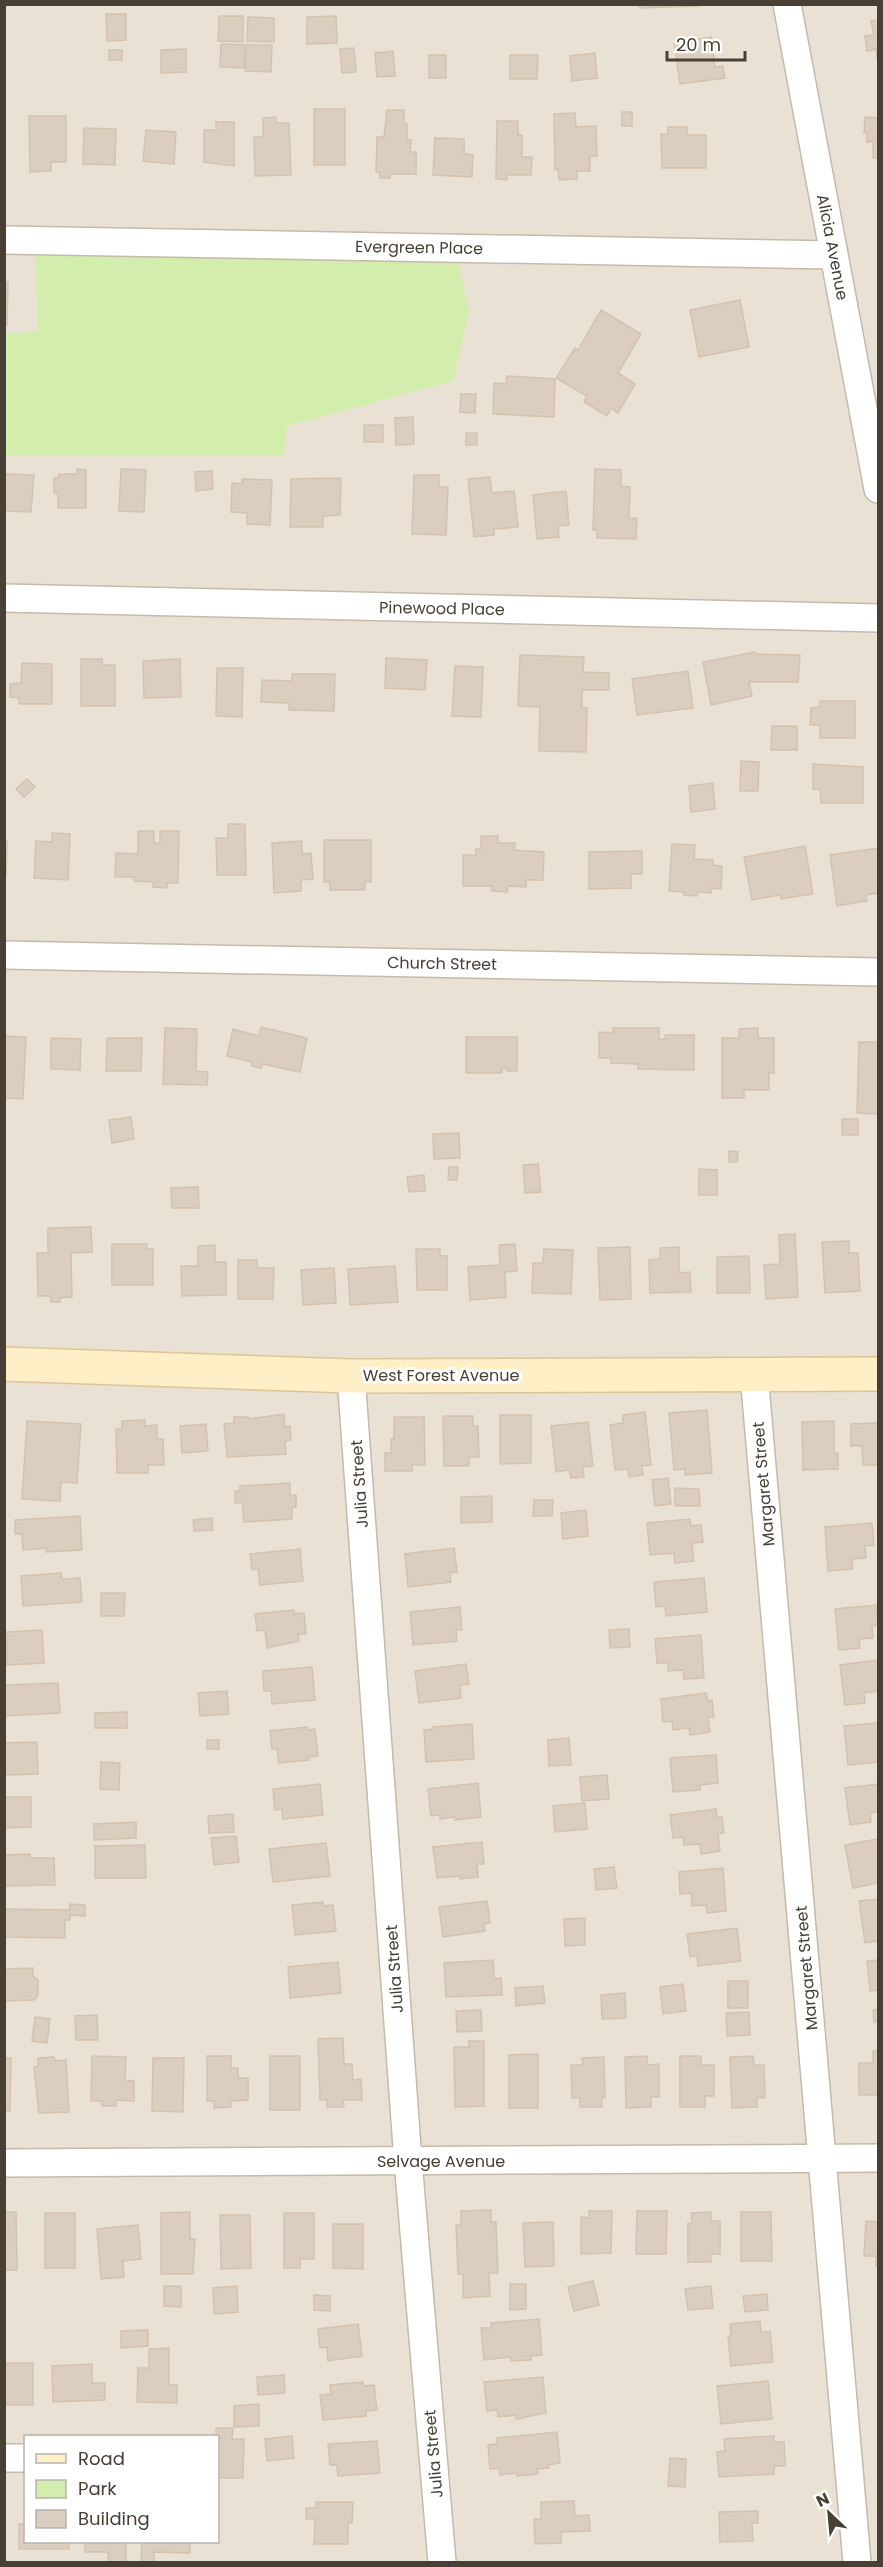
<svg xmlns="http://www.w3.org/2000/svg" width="883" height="2567" viewBox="0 0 883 2567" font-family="Poppins,sans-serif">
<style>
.residential{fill:#e9e2d4;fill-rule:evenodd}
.green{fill:#d3edac}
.building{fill:#dbcebe;stroke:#d3c3ae;stroke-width:1.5}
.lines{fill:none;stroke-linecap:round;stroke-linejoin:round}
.street-casing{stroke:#c4baab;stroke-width:30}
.secondary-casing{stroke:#dcc595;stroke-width:36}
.street{stroke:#fff;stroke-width:27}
.secondary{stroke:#ffefc7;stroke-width:33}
.labels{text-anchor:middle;stroke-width:6;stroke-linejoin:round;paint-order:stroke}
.street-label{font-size:16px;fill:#494035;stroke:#fff}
</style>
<rect width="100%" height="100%" fill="#f5f0e7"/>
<path class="residential" d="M5,5H878V2562H5L4,455H282L287,426L453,381L34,241L38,333L5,334ZM26,2436H218V2542H26Z"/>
<path class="green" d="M34,241L454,248L469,310L453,381L287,426L283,455H5L4,334L38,332Z"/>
<g class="building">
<path d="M639,4H699V6L640,8Z"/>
<path d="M106,14H126V40L107,41Z"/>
<path d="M219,16H243V42L218,41Z"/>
<path d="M336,16L337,43L307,44V17Z"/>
<path d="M248,17L274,18V42L247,41Z"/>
<path d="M878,20V64L876,49L867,51L865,36L874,35L871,21Z"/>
<path d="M711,37L715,67L723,66L725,78L680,84L674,43Z"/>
<path d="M221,44L246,45L244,68L220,67Z"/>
<path d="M246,45H272L271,72L245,71Z"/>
<path d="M354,48L356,72L342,73L340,49Z"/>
<path d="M186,49V72L161,73V50Z"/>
<rect x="109" y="50" width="13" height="10"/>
<path d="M393,51L395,76L377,77L375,53Z"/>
<path d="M595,53L597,78L572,81L570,56Z"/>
<rect x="429" y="55" width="17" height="23"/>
<path d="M510,55H538L537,79H510Z"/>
<rect x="314" y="109" width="31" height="56"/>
<path d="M387,110H404V124H407V140H411L410,152H416V174H390V178H380V172H376L377,137H384Z"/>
<rect x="622" y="112" width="10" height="14"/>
<path d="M575,113L576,127L596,126L597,156H590V171H577V179L559,180L558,169L555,170L554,114Z"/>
<path d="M29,116H66V162H51V171L30,172Z"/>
<path d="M276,117V123H289L291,175L255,176L254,137H263V118Z"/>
<path d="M865,117L878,118V158H873V142H867V133H864Z"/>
<path d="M497,121H518V135H522V157H532L531,175H507V180L496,179Z"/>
<path d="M216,122H234V166L204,162V130H216Z"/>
<path d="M668,127H687V135H706V168H662L661,134H668Z"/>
<path d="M84,128L116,129L115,165L83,164Z"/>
<path d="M146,130L176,132L174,164L143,161Z"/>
<path d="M435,138L464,139V154L473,155L472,177L433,175Z"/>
<path d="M4,282H8L7,325H4Z"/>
<path d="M740,300L749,347L699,357L690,310Z"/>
<path d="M601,310L641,334L618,373L635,384L618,413L611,408L607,416L584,402L587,396L556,378L575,348L578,350Z"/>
<path d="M507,376L555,379L554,417L493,414L494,383L506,384Z"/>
<path d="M461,394H476L475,413L460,412Z"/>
<path d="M413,417L414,444L396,445L395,418Z"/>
<rect x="364" y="425" width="19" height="17"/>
<rect x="466" y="433" width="11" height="12"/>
<path d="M77,469L86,470V508H58V493H54V478H58L59,474H77Z"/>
<path d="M121,469L146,470L144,512L119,511Z"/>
<path d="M595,469L621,470V486L630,487L629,518H637L636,539L597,538V530H593Z"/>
<path d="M212,471L213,489L196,491L195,472Z"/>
<path d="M4,474L34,475L31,512L4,511Z"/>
<path d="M414,475H439V487H448L446,535L412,534Z"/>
<path d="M490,477L492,493L514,491L518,527L494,529V535L474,537L468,479Z"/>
<path d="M341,478L340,515L323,516V527H290L291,479Z"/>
<path d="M242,479L272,480L270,525L247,524V513L231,512L232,483L242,484Z"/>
<path d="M566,491L569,525L558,526L559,537L537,539L533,495Z"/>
<path d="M755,652L756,654L800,655L798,682H749L752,696L711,705L703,662Z"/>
<path d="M520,655L584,657L583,672L609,673V690H582V708H587L586,752L539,751L540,707L518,706Z"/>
<path d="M386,658L427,660L425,690L385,688Z"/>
<path d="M81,659H102V665H115V706H81Z"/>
<path d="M180,659L181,697L144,698L143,661Z"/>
<path d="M22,663L52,664V704H19V698L10,697V684L21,683Z"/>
<path d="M455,666L483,667L481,717L452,716Z"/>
<path d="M217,668H243L242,717L216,716Z"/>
<path d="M688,671L693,708L637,715L632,679Z"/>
<path d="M292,674H335L334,711L289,710V703L261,702L262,680L292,681Z"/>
<path d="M820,701H855V738H820V725H810L811,708L820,707Z"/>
<path d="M772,726H797V750H771Z"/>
<path d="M741,761L759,762L758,791H740Z"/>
<path d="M813,764L863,767V803H821L820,789H813Z"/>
<path d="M27,779L35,787L24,797L16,789Z"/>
<path d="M713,783L715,809L691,812L689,786Z"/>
<path d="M228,824H245L246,875H217L216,838H228Z"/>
<path d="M138,831H154V843H160V831H179L178,883H167V888L153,887V882L134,881V877H115L116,853L138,854Z"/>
<path d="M52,833L70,834L68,880L34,878L36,841L52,842Z"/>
<path d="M481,836H498V843H515L514,850L544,852L543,880H526V887L508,886L507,892L492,891V886H463V855H476V849H481Z"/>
<path d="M324,840H371V882H365V890H330V882H324Z"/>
<path d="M4,841H7L6,875H4Z"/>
<path d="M302,841V854L311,853L313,879L301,880V891L274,893L272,843Z"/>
<path d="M672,844L695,845L694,859L713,860V865L722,866L721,889L711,888V893L697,892V896L684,895V892L669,891Z"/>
<path d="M805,846L813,894L781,899L780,895L752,900L744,857Z"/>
<path d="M878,848V893L866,895L867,901L837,906L830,855Z"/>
<path d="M642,851V874H631V888L589,889V852Z"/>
<path d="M261,1027L307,1038L300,1072L262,1064L261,1068L252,1066V1062L227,1056L233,1029L259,1036Z"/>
<path d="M165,1028L197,1029L196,1071L208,1072L207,1085L163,1084Z"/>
<path d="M613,1028H659V1039H665V1035H694V1070L638,1069V1064L611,1063V1058H599V1032L613,1033Z"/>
<path d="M758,1028V1038H774V1073L769,1072V1090H744V1098H722V1038H739V1029Z"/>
<path d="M4,1036L26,1037L23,1099L4,1098Z"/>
<path d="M466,1037H517V1071H507V1068H502V1073H466Z"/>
<path d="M51,1038L81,1039L80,1070L51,1069Z"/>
<path d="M107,1038H142L141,1071H106Z"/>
<path d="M859,1042H878V1114L857,1113Z"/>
<path d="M131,1117L134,1139L112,1143L109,1120Z"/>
<rect x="842" y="1119" width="16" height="16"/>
<path d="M459,1133L460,1158L434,1159L433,1134Z"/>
<path d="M729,1151L738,1152L737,1162H729Z"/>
<path d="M538,1164L541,1192L525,1193L523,1165Z"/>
<path d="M449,1167H458L457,1180H448Z"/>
<path d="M699,1169L717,1170V1195H699Z"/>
<path d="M424,1175L425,1191L409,1192L407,1177Z"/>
<path d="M198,1187L199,1208H172L171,1188Z"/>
<path d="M91,1227L92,1252L71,1253L72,1297L60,1298V1302H51L50,1296H38L37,1253H48V1228Z"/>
<path d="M795,1234L798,1297L766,1299L764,1265L780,1264L779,1235Z"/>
<path d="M849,1241V1253H858L860,1291L825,1293L822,1242Z"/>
<path d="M112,1244H147L146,1249H153V1285H112Z"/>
<path d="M515,1244L517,1271L505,1272L506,1297L470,1300L468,1267L500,1265L499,1245Z"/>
<path d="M215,1245V1262H226V1295L182,1296L181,1266H198V1246Z"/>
<path d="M630,1247L631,1299L600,1300L598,1248Z"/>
<path d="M679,1247V1273L690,1272L691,1292L650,1293L649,1260L660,1259V1248Z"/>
<path d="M416,1249H440V1256H447V1290H417Z"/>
<path d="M544,1249L573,1250L571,1294L532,1293L533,1263H543Z"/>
<path d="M749,1256L750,1293H717V1257Z"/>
<path d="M238,1260H257V1268H274L273,1299H238Z"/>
<path d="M395,1266L398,1302L350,1305L348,1269Z"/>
<path d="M334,1268L336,1303L303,1305L301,1270Z"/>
<path d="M707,1410L712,1473L685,1475V1469L674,1470L669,1413Z"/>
<path d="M645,1412L651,1465L642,1466L643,1475L629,1477L628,1469L615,1470L610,1425L623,1423V1415Z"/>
<path d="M284,1414L285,1427L290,1426L291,1440L285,1441L286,1454L227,1457L224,1424L234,1423V1417H248L249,1419Z"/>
<path d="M500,1415H531V1463L500,1464Z"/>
<path d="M443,1416H473V1426H478L479,1457H469V1466H444Z"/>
<path d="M394,1417H424L425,1465H412V1471H385V1453H391V1439H394Z"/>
<path d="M145,1420V1426L157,1425V1439H163L164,1465H148V1473H117L116,1429H122V1421Z"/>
<path d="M27,1421L81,1424L77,1483L61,1482L60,1501L22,1499Z"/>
<path d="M834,1421V1452L838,1453V1469L803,1470L802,1422Z"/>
<path d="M588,1422L593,1466L583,1467L584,1477L571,1478L569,1470L556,1472L551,1426Z"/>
<path d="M878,1423V1465H863L862,1446H851V1424Z"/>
<path d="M206,1424L208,1451L182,1453L180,1426Z"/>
<path d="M668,1478L671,1504L655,1506L652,1480Z"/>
<path d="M290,1483V1496L296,1495V1507L292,1508V1519L244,1522L242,1503H235V1491H240V1486Z"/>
<path d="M675,1488L699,1489L700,1506H675Z"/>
<path d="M492,1496V1522L461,1523V1497Z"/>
<path d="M534,1500H553L552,1516H533Z"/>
<path d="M586,1510L588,1536L563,1539L561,1513Z"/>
<path d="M80,1516L82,1550L46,1552V1548L23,1550L22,1534H15V1520Z"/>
<path d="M212,1518L213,1530L194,1531L193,1520Z"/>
<path d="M690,1519L691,1526L701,1525L703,1542L692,1543L694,1561L675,1563L674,1553L650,1555L647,1523Z"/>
<path d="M872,1523L874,1545L865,1546L866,1558L852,1559L853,1569L828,1571L825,1527Z"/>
<path d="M454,1548L457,1572L450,1573L451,1582L408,1587L405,1554Z"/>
<path d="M300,1549L303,1581L260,1585L258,1569L252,1570L250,1554Z"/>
<path d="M61,1573L62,1579L80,1578L82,1602L23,1606L21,1576Z"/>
<path d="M704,1578L707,1612L666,1616L665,1606L656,1607L654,1582Z"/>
<path d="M101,1593H125L124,1616H101Z"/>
<path d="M877,1605L878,1625L872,1626L873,1638L859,1639L860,1648L839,1650L835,1609Z"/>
<path d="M460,1607L462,1630H456L457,1641L413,1645L410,1612Z"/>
<path d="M294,1610V1614L304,1613L306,1634H298L299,1641L267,1648L265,1630L257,1631L255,1614Z"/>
<path d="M629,1629L630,1647L610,1648L609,1630Z"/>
<path d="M42,1630L44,1663L7,1665L6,1632Z"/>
<path d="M701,1635L704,1678L684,1679L683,1670L668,1671V1663H657L655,1639Z"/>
<path d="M878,1660V1691L864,1693L865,1703L845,1705L840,1665Z"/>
<path d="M466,1664L469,1684L460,1685L461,1698L419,1703L415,1671Z"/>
<path d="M312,1667L315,1700L272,1704L271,1691H264L263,1671Z"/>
<path d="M58,1683L60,1713L4,1716V1685Z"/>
<path d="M227,1691L229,1714L200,1716L198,1693Z"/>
<path d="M706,1693L708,1701L712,1700L714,1717H708L710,1732L690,1735L689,1728L673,1730L672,1721L663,1722L661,1699Z"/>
<path d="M127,1712V1728H95V1713Z"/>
<path d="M878,1723V1762L848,1765L844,1726Z"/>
<path d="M472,1724L474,1759L426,1762L424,1730L433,1729V1727Z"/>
<path d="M307,1727L308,1730L315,1729L318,1756L308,1757L309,1760L279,1763L277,1749H272L270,1731Z"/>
<path d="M569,1738L571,1765L549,1766L548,1740Z"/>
<rect x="207" y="1740" width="12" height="9"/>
<path d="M37,1742L38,1774L4,1775V1743Z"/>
<path d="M716,1755L718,1783L700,1785V1790L673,1792L670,1758Z"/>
<path d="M101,1762L120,1763L119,1790L100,1789Z"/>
<path d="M607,1775L609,1799L582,1801L580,1777Z"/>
<path d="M478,1783L481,1817L455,1820V1817L440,1819V1815L431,1816L428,1789Z"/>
<path d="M320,1784L323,1815L283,1819L282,1809L275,1810L273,1789Z"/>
<path d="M878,1784V1812L870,1813L871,1822L850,1825L845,1788Z"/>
<path d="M4,1797H31V1827L4,1828Z"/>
<path d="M585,1803L587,1829L555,1832L553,1806Z"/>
<path d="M716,1809L717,1817H722L724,1833L718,1834L720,1851L701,1854L700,1844L684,1845L683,1837L673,1838L670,1815Z"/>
<path d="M233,1814L234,1832L209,1833L208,1816Z"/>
<path d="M136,1822V1838L94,1840V1824Z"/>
<path d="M236,1836L239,1862L214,1865L211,1838Z"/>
<path d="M878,1839V1883L853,1888L845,1845Z"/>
<path d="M482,1842L484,1864H477L478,1877L460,1879V1876L437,1878L433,1847Z"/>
<path d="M326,1843L330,1876L273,1882L269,1849Z"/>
<path d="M145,1845L146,1878H95V1846Z"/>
<path d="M30,1854V1858H54L55,1885L4,1886V1855Z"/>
<path d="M614,1867L617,1888L596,1890L594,1869Z"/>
<path d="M723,1868L726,1911L707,1913L706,1905L692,1906L691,1893L680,1894L679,1872Z"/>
<path d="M878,1899V1941L865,1943L859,1901Z"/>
<path d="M487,1901L490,1923L484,1924L485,1931L443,1937L439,1907Z"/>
<path d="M323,1902V1906L333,1905L336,1931L295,1935L292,1905Z"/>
<path d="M70,1904L85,1905V1916L70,1915V1920H65V1938L4,1937V1909L70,1910Z"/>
<path d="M585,1918V1945L565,1946L564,1919Z"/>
<path d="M737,1928L741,1961L698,1966L697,1956L690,1957L687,1934Z"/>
<path d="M493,1960L494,1979L501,1978L502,1995L446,1997L444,1963Z"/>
<path d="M878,1960V1990L870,1991L867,1961Z"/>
<path d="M338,1962L341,1993L290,1998L288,1967Z"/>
<path d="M33,1968V1976L38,1980V1995L34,2000L4,2001V1969Z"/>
<rect x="728" y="1981" width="20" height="27"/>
<path d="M683,1984L686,2011L663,2014L660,1987Z"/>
<path d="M543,1986L545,2003L516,2006L515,1988Z"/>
<path d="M625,1993L626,2018L602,2019L601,1995Z"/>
<path d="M878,2009V2021L874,2022L873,2010Z"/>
<path d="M481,2010L482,2031L457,2032L456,2011Z"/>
<path d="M749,2012L750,2035L727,2036L726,2013Z"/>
<path d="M97,2015L98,2040H76L75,2016Z"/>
<path d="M35,2017L50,2019L47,2043L32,2041Z"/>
<path d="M343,2038L344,2064H352L353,2080L361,2079L362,2100H343L344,2107H327V2100H320L318,2039Z"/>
<path d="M469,2041H484V2106L455,2107L454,2047H469Z"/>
<path d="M873,2051H878V2095H859V2063H873Z"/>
<path d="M538,2054V2108H509V2055Z"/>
<path d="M92,2056L126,2057L125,2080L134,2081V2101L116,2100V2106H102V2101H91Z"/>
<path d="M207,2056H231V2068H238V2078H248V2100L231,2101V2107L214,2108V2101H207Z"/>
<rect x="270" y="2056" width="30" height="54"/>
<path d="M647,2056V2065L659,2064V2097H651V2107L626,2108L625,2057Z"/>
<path d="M680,2056H701V2065H714V2096H705V2107H680Z"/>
<path d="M753,2056L754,2065H764L765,2098H757V2107L732,2108L730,2057Z"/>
<path d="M54,2057L55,2061L66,2060L69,2112L39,2113L34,2067L38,2066V2058Z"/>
<path d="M604,2057L605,2098L602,2097V2107H580V2098H572L571,2065H583L582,2058Z"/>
<path d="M4,2058H11L10,2111H4Z"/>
<path d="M153,2058H184L183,2112L152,2111Z"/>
<path d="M491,2210V2222H496L498,2273H489L490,2296L463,2298V2274H458L456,2225H461V2211Z"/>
<path d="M589,2211H612L611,2253L581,2254V2217L589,2218Z"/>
<path d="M637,2211H667L666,2254H636Z"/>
<path d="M4,2212H16L17,2270H4Z"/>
<path d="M190,2212V2239H195L193,2274H161V2213Z"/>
<path d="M711,2212V2221H720V2254H711V2262H688V2223H692L691,2213Z"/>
<path d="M741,2212H771L772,2261H741Z"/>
<rect x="45" y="2213" width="30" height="55"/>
<path d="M284,2213H314V2259H300V2268H284Z"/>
<path d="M220,2215H250L251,2268L221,2269Z"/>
<path d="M866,2221L878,2222V2266H876V2256H864Z"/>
<path d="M553,2222L554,2266L525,2267L523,2223Z"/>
<path d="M333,2224H363V2269L333,2268Z"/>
<path d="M138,2225L141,2259L123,2261L124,2277L101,2279L97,2229Z"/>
<path d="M593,2281L599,2305L574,2311L568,2287Z"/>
<path d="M510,2284H526V2309L510,2310Z"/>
<path d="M164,2286H181V2307L164,2306Z"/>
<path d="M237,2286L238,2312L214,2314L213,2288Z"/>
<path d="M711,2286L713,2308L688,2310L685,2289Z"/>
<path d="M767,2294L768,2310L745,2312L743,2296Z"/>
<path d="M314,2295L330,2296V2311L314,2310Z"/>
<path d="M539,2319L542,2355L531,2356V2360L511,2361V2357L484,2360L481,2328H491V2323Z"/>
<path d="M760,2321L761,2332H770L773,2362L731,2366L728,2336H731L730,2324Z"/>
<path d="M358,2324L362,2356L328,2361L327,2347L320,2348L318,2329Z"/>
<path d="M148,2330V2346L121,2348V2331Z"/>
<path d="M169,2348V2385H177V2403L137,2402L138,2368H149V2349Z"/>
<rect x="4" y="2363" width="29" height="42"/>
<path d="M92,2364V2383H105V2400L53,2402L52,2366Z"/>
<path d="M284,2375L285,2393L258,2395L257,2377Z"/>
<path d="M543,2377L546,2413L516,2419V2415L498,2417L497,2410L487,2411L484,2382Z"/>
<path d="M768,2381L772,2419L721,2424L717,2386Z"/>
<path d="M363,2382L364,2386L374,2385L377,2410L366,2411V2416L323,2420L320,2395L331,2394L330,2385Z"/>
<path d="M259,2404V2426L234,2427V2406Z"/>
<path d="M216,2428H233L232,2439H244L243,2478H218Z"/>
<path d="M557,2432L560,2463L548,2465L549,2468L537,2469L538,2474L517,2476V2473L500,2475L499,2468L490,2469L488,2445L497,2444V2438Z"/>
<path d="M292,2436L294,2458L267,2461L265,2439Z"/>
<path d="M774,2436V2442H784L785,2466H774V2474L719,2477L717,2452L725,2451L724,2439Z"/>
<path d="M377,2441L380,2473L338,2476L337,2465H330L328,2444Z"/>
<path d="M670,2458L686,2459L685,2487L668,2486Z"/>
<path d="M574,2501L575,2516L589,2515L590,2531L561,2532V2543L535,2544L534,2519H541V2502Z"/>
<path d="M316,2502H353L352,2523H348V2544H314L315,2519H306V2508H316Z"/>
<path d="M758,2511V2523H752L753,2541L720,2542L719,2512Z"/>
<path d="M19,2524H26V2542H69V2549H19Z"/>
<path d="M85,2542H126V2562H108V2552H85Z"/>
<path d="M142,2542H208L190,2543V2553L154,2552V2562H141Z"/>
</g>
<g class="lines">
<defs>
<g id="street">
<path d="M787,4L878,489"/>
<path d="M4,240L834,255"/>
<path d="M4,598L878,618"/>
<path d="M4,955L878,972"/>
<path d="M754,1374L857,2562"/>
<path d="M351,1376L408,2161L442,2562"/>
<path d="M4,2163L878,2158"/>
<path d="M4,2458H26"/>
</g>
<path id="secondary" d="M4,1364L351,1376L878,1374"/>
</defs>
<use href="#street" class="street-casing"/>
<use href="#secondary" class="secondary-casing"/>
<use href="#street" class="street"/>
<use href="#secondary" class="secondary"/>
</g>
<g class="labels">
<g class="street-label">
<text transform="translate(419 247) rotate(1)" y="6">Evergreen Place</text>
<text transform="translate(833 247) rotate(79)" y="6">Alicia Avenue</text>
<text transform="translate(442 608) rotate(1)" y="6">Pinewood Place</text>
<text transform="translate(442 963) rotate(1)" y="6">Church Street</text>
<text x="441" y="1381">West Forest Avenue</text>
<text transform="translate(359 1484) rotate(-94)" y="6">Julia Street</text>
<text transform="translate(763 1484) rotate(-95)" y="6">Margaret Street</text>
<text transform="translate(806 1968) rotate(-95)" y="6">Margaret Street</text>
<text transform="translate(394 1969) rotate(-94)" y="6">Julia Street</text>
<text x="441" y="2167">Selvage Avenue</text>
<text transform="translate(433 2454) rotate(-95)" y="6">Julia Street</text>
</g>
</g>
<rect width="883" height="2567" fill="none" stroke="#494035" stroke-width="12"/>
<rect x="24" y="2435" width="195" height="108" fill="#ffffff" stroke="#b6b3ae" stroke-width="1.5"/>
<rect x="36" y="2454" width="30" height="9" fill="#ffefc7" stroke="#b6b3ae" stroke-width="1.5"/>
<text x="78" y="2465" font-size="18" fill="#494035">Road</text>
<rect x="36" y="2480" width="30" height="18" fill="#d3edac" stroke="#b6b3ae" stroke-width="1.5"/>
<text x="78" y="2495" font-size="18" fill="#494035">Park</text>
<rect x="36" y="2510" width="30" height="18" fill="#dbcebe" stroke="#b6b3ae" stroke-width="1.5"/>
<text x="78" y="2525" font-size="18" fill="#494035">Building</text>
<g transform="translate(829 2513) rotate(334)" stroke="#ffffff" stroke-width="4.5" paint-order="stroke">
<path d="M0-4.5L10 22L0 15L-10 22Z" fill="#494035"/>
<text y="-9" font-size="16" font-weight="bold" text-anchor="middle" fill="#494035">N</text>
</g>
<path d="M667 51v9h78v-9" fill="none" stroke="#494035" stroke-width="3"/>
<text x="676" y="51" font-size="18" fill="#494035" stroke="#ffffff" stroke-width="4.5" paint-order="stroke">20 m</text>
</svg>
